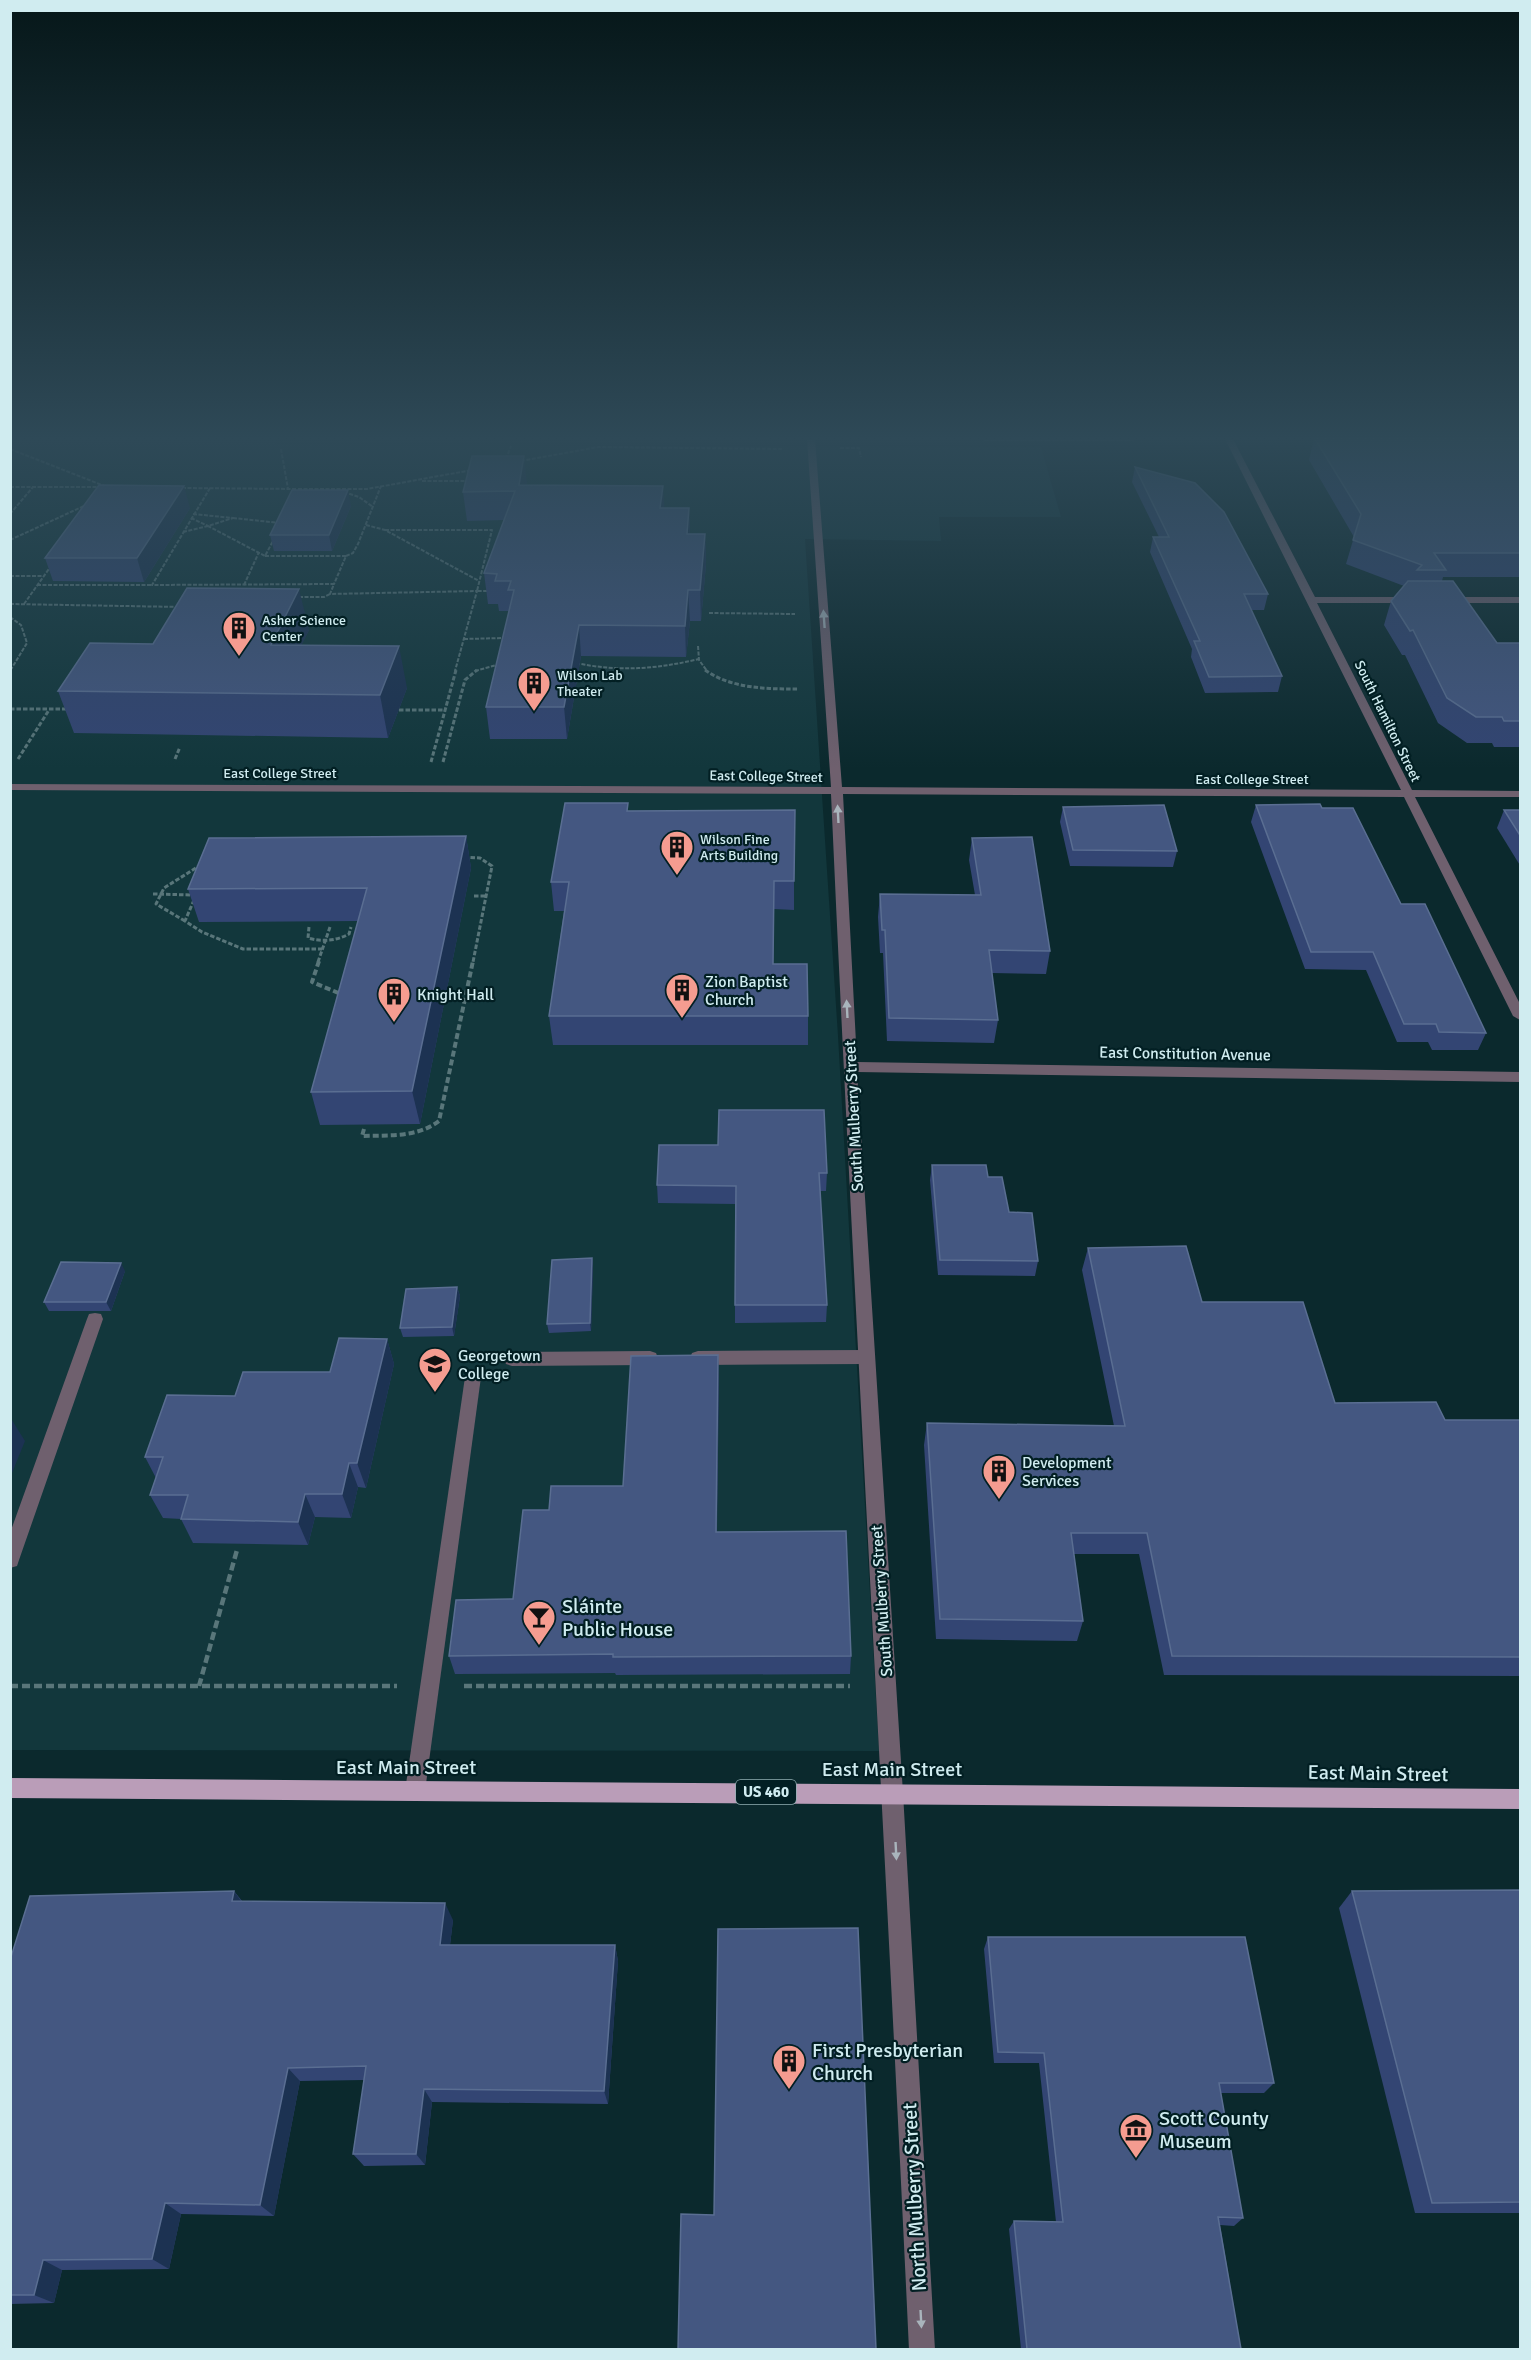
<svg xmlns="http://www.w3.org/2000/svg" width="1531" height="2360" viewBox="0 0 1531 2360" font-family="Signika,sans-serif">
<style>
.built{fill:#12373c}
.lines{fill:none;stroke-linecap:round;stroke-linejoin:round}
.path-far3{stroke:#59767a;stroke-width:2;stroke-dasharray:4 1.5;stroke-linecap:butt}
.path-far2{stroke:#59767a;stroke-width:3;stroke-dasharray:4.5 2;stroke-linecap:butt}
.path-far1{stroke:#59767a;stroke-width:4;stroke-dasharray:6 3;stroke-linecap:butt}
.path{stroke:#59767a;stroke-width:4.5;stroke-dasharray:8 4;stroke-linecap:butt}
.lane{fill:#6f606e;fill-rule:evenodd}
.street{fill:#6f606e;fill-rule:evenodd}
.primary{fill:#ba9db8;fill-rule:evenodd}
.wall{fill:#334573}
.shaded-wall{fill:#1c3252}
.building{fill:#445781;stroke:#5a6e92;stroke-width:1.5}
.oneway{fill:#a9b4bc}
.labels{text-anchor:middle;stroke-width:4.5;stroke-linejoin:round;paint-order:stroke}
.far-poi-label{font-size:14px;fill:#d0ecf0;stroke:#021f23;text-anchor:start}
.far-street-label{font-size:14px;fill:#d0ecf0;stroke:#021f23}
.shield{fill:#021f23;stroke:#92aeb2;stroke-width:1.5}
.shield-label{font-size:15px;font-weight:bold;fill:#d0ecf0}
.poi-label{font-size:16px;fill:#d0ecf0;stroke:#021f23;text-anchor:start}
.street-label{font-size:16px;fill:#d0ecf0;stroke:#021f23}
.near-poi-label{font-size:20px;fill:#d0ecf0;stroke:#021f23;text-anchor:start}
.near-street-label{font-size:20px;fill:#d0ecf0;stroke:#021f23}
</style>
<rect width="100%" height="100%" fill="#0b292d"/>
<path class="built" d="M11,439H277L275,445L1041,447L1061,517H939L941,541L805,539L838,1036L879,1751L11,1750Z"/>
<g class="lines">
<g class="path-far3">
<path d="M840,448H859L861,457"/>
<path d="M10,449L107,487"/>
<path d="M281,449L288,489"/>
<path d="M506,459L511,446"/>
<path d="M521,461L598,447L782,449"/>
<path d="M422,481H468"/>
<path d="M10,487H100"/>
<path d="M182,488L297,489"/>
<path d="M210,488L152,585L334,584L330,594L477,591L455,671"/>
<path d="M298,489H367L472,470"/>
<path d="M344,492L359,497L373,507"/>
<path d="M10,514L33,487"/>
<path d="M193,514L233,518L208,526L265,556L274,539"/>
<path d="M191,518L208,526"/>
<path d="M233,518L280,523"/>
<path d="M366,525L385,530L479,581"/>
<path d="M385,530H492L477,591H489"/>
<path d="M183,532L208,526"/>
<path d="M10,540L86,505"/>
<path d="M265,556H346L334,584"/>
<path d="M346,556L353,553L358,544L381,486"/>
<path d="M10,576H43"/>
<path d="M37,585H152"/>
<path d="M244,585L259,552"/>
<path d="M299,597H324L330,594"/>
<path d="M10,604L181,607"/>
<path d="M24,604L51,566"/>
<path d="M709,613L795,614"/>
<path d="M10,617L21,625L27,643L10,671"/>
<path d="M464,639L505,638"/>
<path d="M698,646L699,660L707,671"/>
<path d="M576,663C619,672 657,669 699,659"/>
<path d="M475,671L500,664"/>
</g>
<g class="path-far2">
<path d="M705,670C732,689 767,689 799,689"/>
<path d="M10,709H67L69,707"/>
<path d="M399,710H445"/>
<path d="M18,759L49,710"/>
<path d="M175,759L180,747"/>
<path d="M431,762L456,670"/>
<path d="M443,762L465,680L477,670"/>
<path d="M464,857L480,858L492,866L473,962"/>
<path d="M153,894L192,895"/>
<path d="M474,896H487"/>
<path d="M194,900L185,921L202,932L243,949H322"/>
<path d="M185,921L156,904L164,888L199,866"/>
<path d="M309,927L308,938C322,942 336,941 349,934L351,927"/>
<path d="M318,962L330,927"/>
</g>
<g class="path-far1">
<path d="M319,961L312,982L341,994"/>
<path d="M364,1129L362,1136C389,1135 416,1138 439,1121L473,961"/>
</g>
<g class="path">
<path d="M10,1686H397"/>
<path d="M199,1686L237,1550"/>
<path d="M464,1686H850"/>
</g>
<g class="lane">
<path d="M95,1313L101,1314L103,1319L19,1560L17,1566L10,1568V1533L87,1319L89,1314Z"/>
<path d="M866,1350L872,1352L874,1357L872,1362L866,1364L698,1365L692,1363L690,1358L692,1353L698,1351Z"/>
<path d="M650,1351L656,1353L658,1358L656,1363L650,1365L512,1366L506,1364L504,1359L506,1354L512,1352Z"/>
<path d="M473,1370L479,1372L481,1377L425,1791L422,1798L415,1801L408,1798L405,1791L465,1377L467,1372Z"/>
</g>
<g class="street">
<path d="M807,439H815L842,787L1401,790L1225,439H1233L1315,597H1411L1416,600L1411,603H1317L1412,790L1520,791V797H1415L1520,1004V1020L1513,1016L1404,797L843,794L857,1062L1520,1072V1082L857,1072L903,1793L935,2350H909C885,1831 854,1313 831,794L10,790V784L831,787Z"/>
<path d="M981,439H1137L1133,441H985Z"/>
<path d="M1520,597V603H1447L1442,600L1447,597Z"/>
</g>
<path class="primary" d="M10,1778L1520,1789V1809L10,1798Z"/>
</g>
<g class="wall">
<path d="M1314,439H1521V577H1443L1442,581L1497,643H1521V747H1494L1492,743H1467L1438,723L1405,655H1402L1384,625L1391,601L1404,586L1346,564L1354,537L1309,460Z"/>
<path d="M1135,467L1268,594L1264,610H1251L1282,676L1278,692L1205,693L1191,657L1192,649L1150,552L1153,537H1159L1132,482Z"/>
<path d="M527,485L664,508H689L690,534H705L706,564L701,621H690L686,657L581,656L567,739H490L486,707L509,611H499L498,604H488L484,573L504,520L467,521L463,492Z"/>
<path d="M351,506L332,551H274L270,535Z"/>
<path d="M190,508L144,582L53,581L45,558Z"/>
<path d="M309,630L301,645L407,688L388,738L74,733L58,691L153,644Z"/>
<path d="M1256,805L1322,808L1401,904L1486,1033L1478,1050H1432L1428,1042H1397L1366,970L1305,969L1251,822Z"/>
<path d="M1063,807L1177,851L1173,867L1070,866L1060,822Z"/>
<path d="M1504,810H1521V867L1497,828Z"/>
<path d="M629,811L794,881V910L774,909L773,964L808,1016V1045H553L549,1016L564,911H554L551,882Z"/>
<path d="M466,836L471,868L420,1124L320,1125L311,1092L358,921L199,922L188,889Z"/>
<path d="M972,838L1050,951L1046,974L992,973L998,1020L994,1043L887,1041L883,953H880L878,917L880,894L975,895L969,860Z"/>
<path d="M718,1145L827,1173L826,1191H820L827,1305L826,1322L735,1323V1204L658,1203L657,1185Z"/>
<path d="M932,1165L988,1177L1038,1261L1035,1276L938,1275L930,1180Z"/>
<path d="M1088,1248L1202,1302L1335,1403L1445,1420H1521V1676L1164,1675L1139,1554H1074L1083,1621L1077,1641L936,1639L924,1445L927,1423L1114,1426L1082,1270Z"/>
<path d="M592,1258L593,1267L591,1331L549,1333L547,1324Z"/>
<path d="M125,1271L111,1311H49L44,1302Z"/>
<path d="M457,1287L460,1296L454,1336L403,1337L400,1328Z"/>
<path d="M387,1339L394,1364L366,1488L358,1487L351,1518L315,1517L308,1545L193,1543L181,1519L163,1518L150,1495L156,1478L145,1457L330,1372Z"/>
<path d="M719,1376L717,1532L851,1656L850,1674L616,1675L615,1673L455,1674L449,1656L513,1599L549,1510L623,1486Z"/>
<path d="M1521,1890V2213H1415L1339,1908L1352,1891Z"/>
<path d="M234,1891L242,1901L453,1920L450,1945H615L618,1961L608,2104L432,2102L425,2165L364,2166L353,2154L364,2080L300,2081L274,2216L181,2214L169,2269L62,2270L54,2303L10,2304V1960Z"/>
<path d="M988,1937L1274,2083L1264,2093H1221L1243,2218L1234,2226L1220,2225L1241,2349H1021L1009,2229L1014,2221L1056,2222L1039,2063H994L984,1949Z"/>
</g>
<g class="shaded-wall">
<path d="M524,456L527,484L523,514L519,485Z"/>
<path d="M184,486L190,508L144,582L137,558Z"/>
<path d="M663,486L665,515L660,508Z"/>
<path d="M348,490L351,506L332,551L329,535Z"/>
<path d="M689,508L690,537L687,534Z"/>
<path d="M705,534L706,564L701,621L700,590Z"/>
<path d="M299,589L309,630L282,686L271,645Z"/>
<path d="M688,590L690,621L686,657L685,626Z"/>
<path d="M579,625L581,656L567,739L564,707Z"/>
<path d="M399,646L407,688L388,738L380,695Z"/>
<path d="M466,836L471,868L420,1124L412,1091Z"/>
<path d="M592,1258L593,1267L591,1331L590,1323Z"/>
<path d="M121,1263L125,1271L111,1311L106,1302Z"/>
<path d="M457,1287L460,1296L454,1336L452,1327Z"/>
<path d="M387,1339L394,1364L366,1488L357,1463Z"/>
<path d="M718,1355L719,1376L716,1552V1532Z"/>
<path d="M10,1417L25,1441L10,1478Z"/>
<path d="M349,1463L358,1487L351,1518L342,1494Z"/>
<path d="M305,1494L315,1517L308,1545L298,1522Z"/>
<path d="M234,1891L246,1908L232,1901Z"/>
<path d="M445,1903L453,1920L448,1961L440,1945Z"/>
<path d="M615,1945L618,1961L608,2104L604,2091Z"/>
<path d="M288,2068L300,2081L274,2216L260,2205Z"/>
<path d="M424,2089L432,2102L425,2165L416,2154Z"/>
<path d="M165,2203L181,2214L169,2269L152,2259Z"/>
<path d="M43,2260L62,2270L54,2303L34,2295Z"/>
</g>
<g class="building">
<path d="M1315,439H1521V553H1434L1446,570H1417L1422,565L1353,540L1361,514Z"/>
<path d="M472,456H524L519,485L663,486L660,508H689L687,534H705L700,590H688L685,626L579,625L564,707H486L514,590H508L511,581H495L497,574L484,573L515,491L463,492Z"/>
<path d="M1135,467L1195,483L1224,512L1268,594H1244L1282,676L1209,677L1194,641H1200L1153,537H1169Z"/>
<path d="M99,485L184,486L137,558H45Z"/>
<path d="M292,490H348L329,535H270Z"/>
<path d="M1408,581H1453L1497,643H1521V721H1504L1502,717H1476L1447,698L1413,630L1410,631L1391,601Z"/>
<path d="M187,588L299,589L271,645L399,646L380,695L58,691L90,643L153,644Z"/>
<path d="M565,803H628L627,811L795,810L794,881H774L773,964H807L808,1016H549L569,882H551Z"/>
<path d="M1320,804L1322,808H1353L1401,904H1425L1486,1033L1439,1032L1436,1024H1404L1373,952H1311L1256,805Z"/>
<path d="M1164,805L1177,851L1073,850L1063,807Z"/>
<path d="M1504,810H1521V837Z"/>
<path d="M466,836L412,1091L311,1092L367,888L188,889L209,838Z"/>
<path d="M1032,837L1050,951L989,950L998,1020L889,1018L885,930H882L880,894L981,895L972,838Z"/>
<path d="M719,1110H824L827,1173H819L827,1305H735L736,1186L657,1185L659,1145H718Z"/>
<path d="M932,1165H986L988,1177H1002L1009,1212L1032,1213L1038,1261L940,1260Z"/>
<path d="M1186,1246L1202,1302H1303L1335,1403L1436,1402L1445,1420H1521V1657L1172,1656L1147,1533H1071L1083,1621L940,1619L927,1423L1125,1426L1088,1248Z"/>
<path d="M592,1258L590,1323L547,1324L552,1260Z"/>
<path d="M61,1262L121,1263L106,1302H44Z"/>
<path d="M457,1287L452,1327L400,1328L406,1289Z"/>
<path d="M339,1338L387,1339L357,1463H349L342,1494H305L298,1522L181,1519L188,1495H150L163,1457H145L167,1395L235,1396L243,1372H330Z"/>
<path d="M718,1355L716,1532L846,1531L851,1656L613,1657V1654L449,1656L456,1600L513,1599L523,1510H549L551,1486H623L631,1356Z"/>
<path d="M1521,1890V2202L1432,2203L1352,1891Z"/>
<path d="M234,1891L232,1901L445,1903L440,1945H615L604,2091L424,2089L416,2154H353L366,2066L288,2068L260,2205L165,2203L152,2259L43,2260L34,2295H10V1960L30,1896Z"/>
<path d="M858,1928L876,2349H678L681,2214L714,2215L718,1929Z"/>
<path d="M988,1937H1245L1274,2083H1219L1243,2218L1218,2217L1241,2349H1027L1014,2221L1063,2222L1044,2053L998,2052Z"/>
</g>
<defs><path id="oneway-solid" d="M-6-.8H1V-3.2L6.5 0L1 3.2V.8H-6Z" transform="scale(1.5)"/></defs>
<g class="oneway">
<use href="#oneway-solid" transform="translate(824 619) rotate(-94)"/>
<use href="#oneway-solid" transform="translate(838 814) rotate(-93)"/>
<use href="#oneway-solid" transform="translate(847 1009) rotate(-93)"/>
<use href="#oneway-solid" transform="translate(896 1851) rotate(87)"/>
<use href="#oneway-solid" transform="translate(921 2319) rotate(87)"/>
</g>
<linearGradient id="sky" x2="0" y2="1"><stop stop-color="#061719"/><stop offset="0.57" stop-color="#2e4957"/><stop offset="1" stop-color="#2e4957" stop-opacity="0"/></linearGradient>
<rect width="1531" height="769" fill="url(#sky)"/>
<defs>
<symbol id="building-pin" viewBox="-11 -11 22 30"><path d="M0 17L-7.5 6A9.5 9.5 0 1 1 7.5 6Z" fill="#f59c90" stroke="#021f23"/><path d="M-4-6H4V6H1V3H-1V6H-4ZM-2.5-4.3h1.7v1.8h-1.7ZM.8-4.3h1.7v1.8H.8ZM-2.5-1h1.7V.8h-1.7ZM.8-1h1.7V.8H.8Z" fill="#111"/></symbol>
<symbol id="university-pin" viewBox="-11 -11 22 30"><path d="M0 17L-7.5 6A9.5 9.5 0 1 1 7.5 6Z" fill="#f59c90" stroke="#021f23"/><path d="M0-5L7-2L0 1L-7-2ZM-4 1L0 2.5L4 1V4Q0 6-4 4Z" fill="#111"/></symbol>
<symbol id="bar-pin" viewBox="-11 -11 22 30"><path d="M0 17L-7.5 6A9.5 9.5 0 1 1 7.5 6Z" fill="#f59c90" stroke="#021f23"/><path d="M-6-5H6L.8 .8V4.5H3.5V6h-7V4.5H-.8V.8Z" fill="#111"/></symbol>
<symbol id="museum-pin" viewBox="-11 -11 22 30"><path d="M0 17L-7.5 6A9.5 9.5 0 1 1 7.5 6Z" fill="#f59c90" stroke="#021f23"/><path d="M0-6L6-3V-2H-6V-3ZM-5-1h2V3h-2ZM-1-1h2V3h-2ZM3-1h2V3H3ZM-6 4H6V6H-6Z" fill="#111"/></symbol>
</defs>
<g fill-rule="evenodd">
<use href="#building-pin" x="220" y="609" width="38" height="52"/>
<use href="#building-pin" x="515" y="664" width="38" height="52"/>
<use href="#building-pin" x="658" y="828" width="38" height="52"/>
<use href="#building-pin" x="663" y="971" width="38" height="52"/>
<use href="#building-pin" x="375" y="975" width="38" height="52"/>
<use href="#university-pin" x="416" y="1345" width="38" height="52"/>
<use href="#building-pin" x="980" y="1452" width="38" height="52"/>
<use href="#bar-pin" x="520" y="1598" width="38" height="52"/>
<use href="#building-pin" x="770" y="2042" width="38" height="52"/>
<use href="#museum-pin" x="1117" y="2111" width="38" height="52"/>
</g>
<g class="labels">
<g class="far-poi-label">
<text x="262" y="625">Asher Science<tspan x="262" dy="16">Center</tspan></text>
<text x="557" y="680">Wilson Lab<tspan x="557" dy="16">Theater</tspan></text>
<text x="700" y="844">Wilson Fine<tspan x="700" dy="16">Arts Building</tspan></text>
</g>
<g class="far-street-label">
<text transform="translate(1388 721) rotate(64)" y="5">South Hamilton Street</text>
<text x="280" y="778">East College Street</text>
<text transform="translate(766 776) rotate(1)" y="5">East College Street</text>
<text x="1252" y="784">East College Street</text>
</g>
<rect class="shield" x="736" y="1780" width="60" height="24" rx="4.5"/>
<g class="shield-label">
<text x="766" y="1797">US 460</text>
</g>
<g class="poi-label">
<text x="705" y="987">Zion Baptist<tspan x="705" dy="18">Church</tspan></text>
<text x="417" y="1000">Knight Hall</text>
<text x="458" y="1361">Georgetown<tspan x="458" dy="18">College</tspan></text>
<text x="1022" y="1468">Development<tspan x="1022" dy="18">Services</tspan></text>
</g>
<g class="street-label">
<text transform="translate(1185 1053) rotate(1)" y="6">East Constitution Avenue</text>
<text transform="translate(853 1116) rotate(-93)" y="6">South Mulberry Street</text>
<text transform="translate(881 1601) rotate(-94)" y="6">South Mulberry Street</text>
</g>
<g class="near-poi-label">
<text x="562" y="1613">Sláinte<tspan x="562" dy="23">Public House</tspan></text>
<text x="812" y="2057">First Presbyterian<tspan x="812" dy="23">Church</tspan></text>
<text x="1159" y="2125">Scott County<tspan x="1159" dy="23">Museum</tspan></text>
</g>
<g class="near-street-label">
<text x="406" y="1774">East Main Street</text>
<text x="892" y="1776">East Main Street</text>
<text transform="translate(1378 1773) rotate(1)" y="7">East Main Street</text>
<text transform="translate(914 2197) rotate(-93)" y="7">North Mulberry Street</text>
</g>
</g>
<rect width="1531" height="2360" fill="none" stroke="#d0ecf0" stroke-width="24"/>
</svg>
